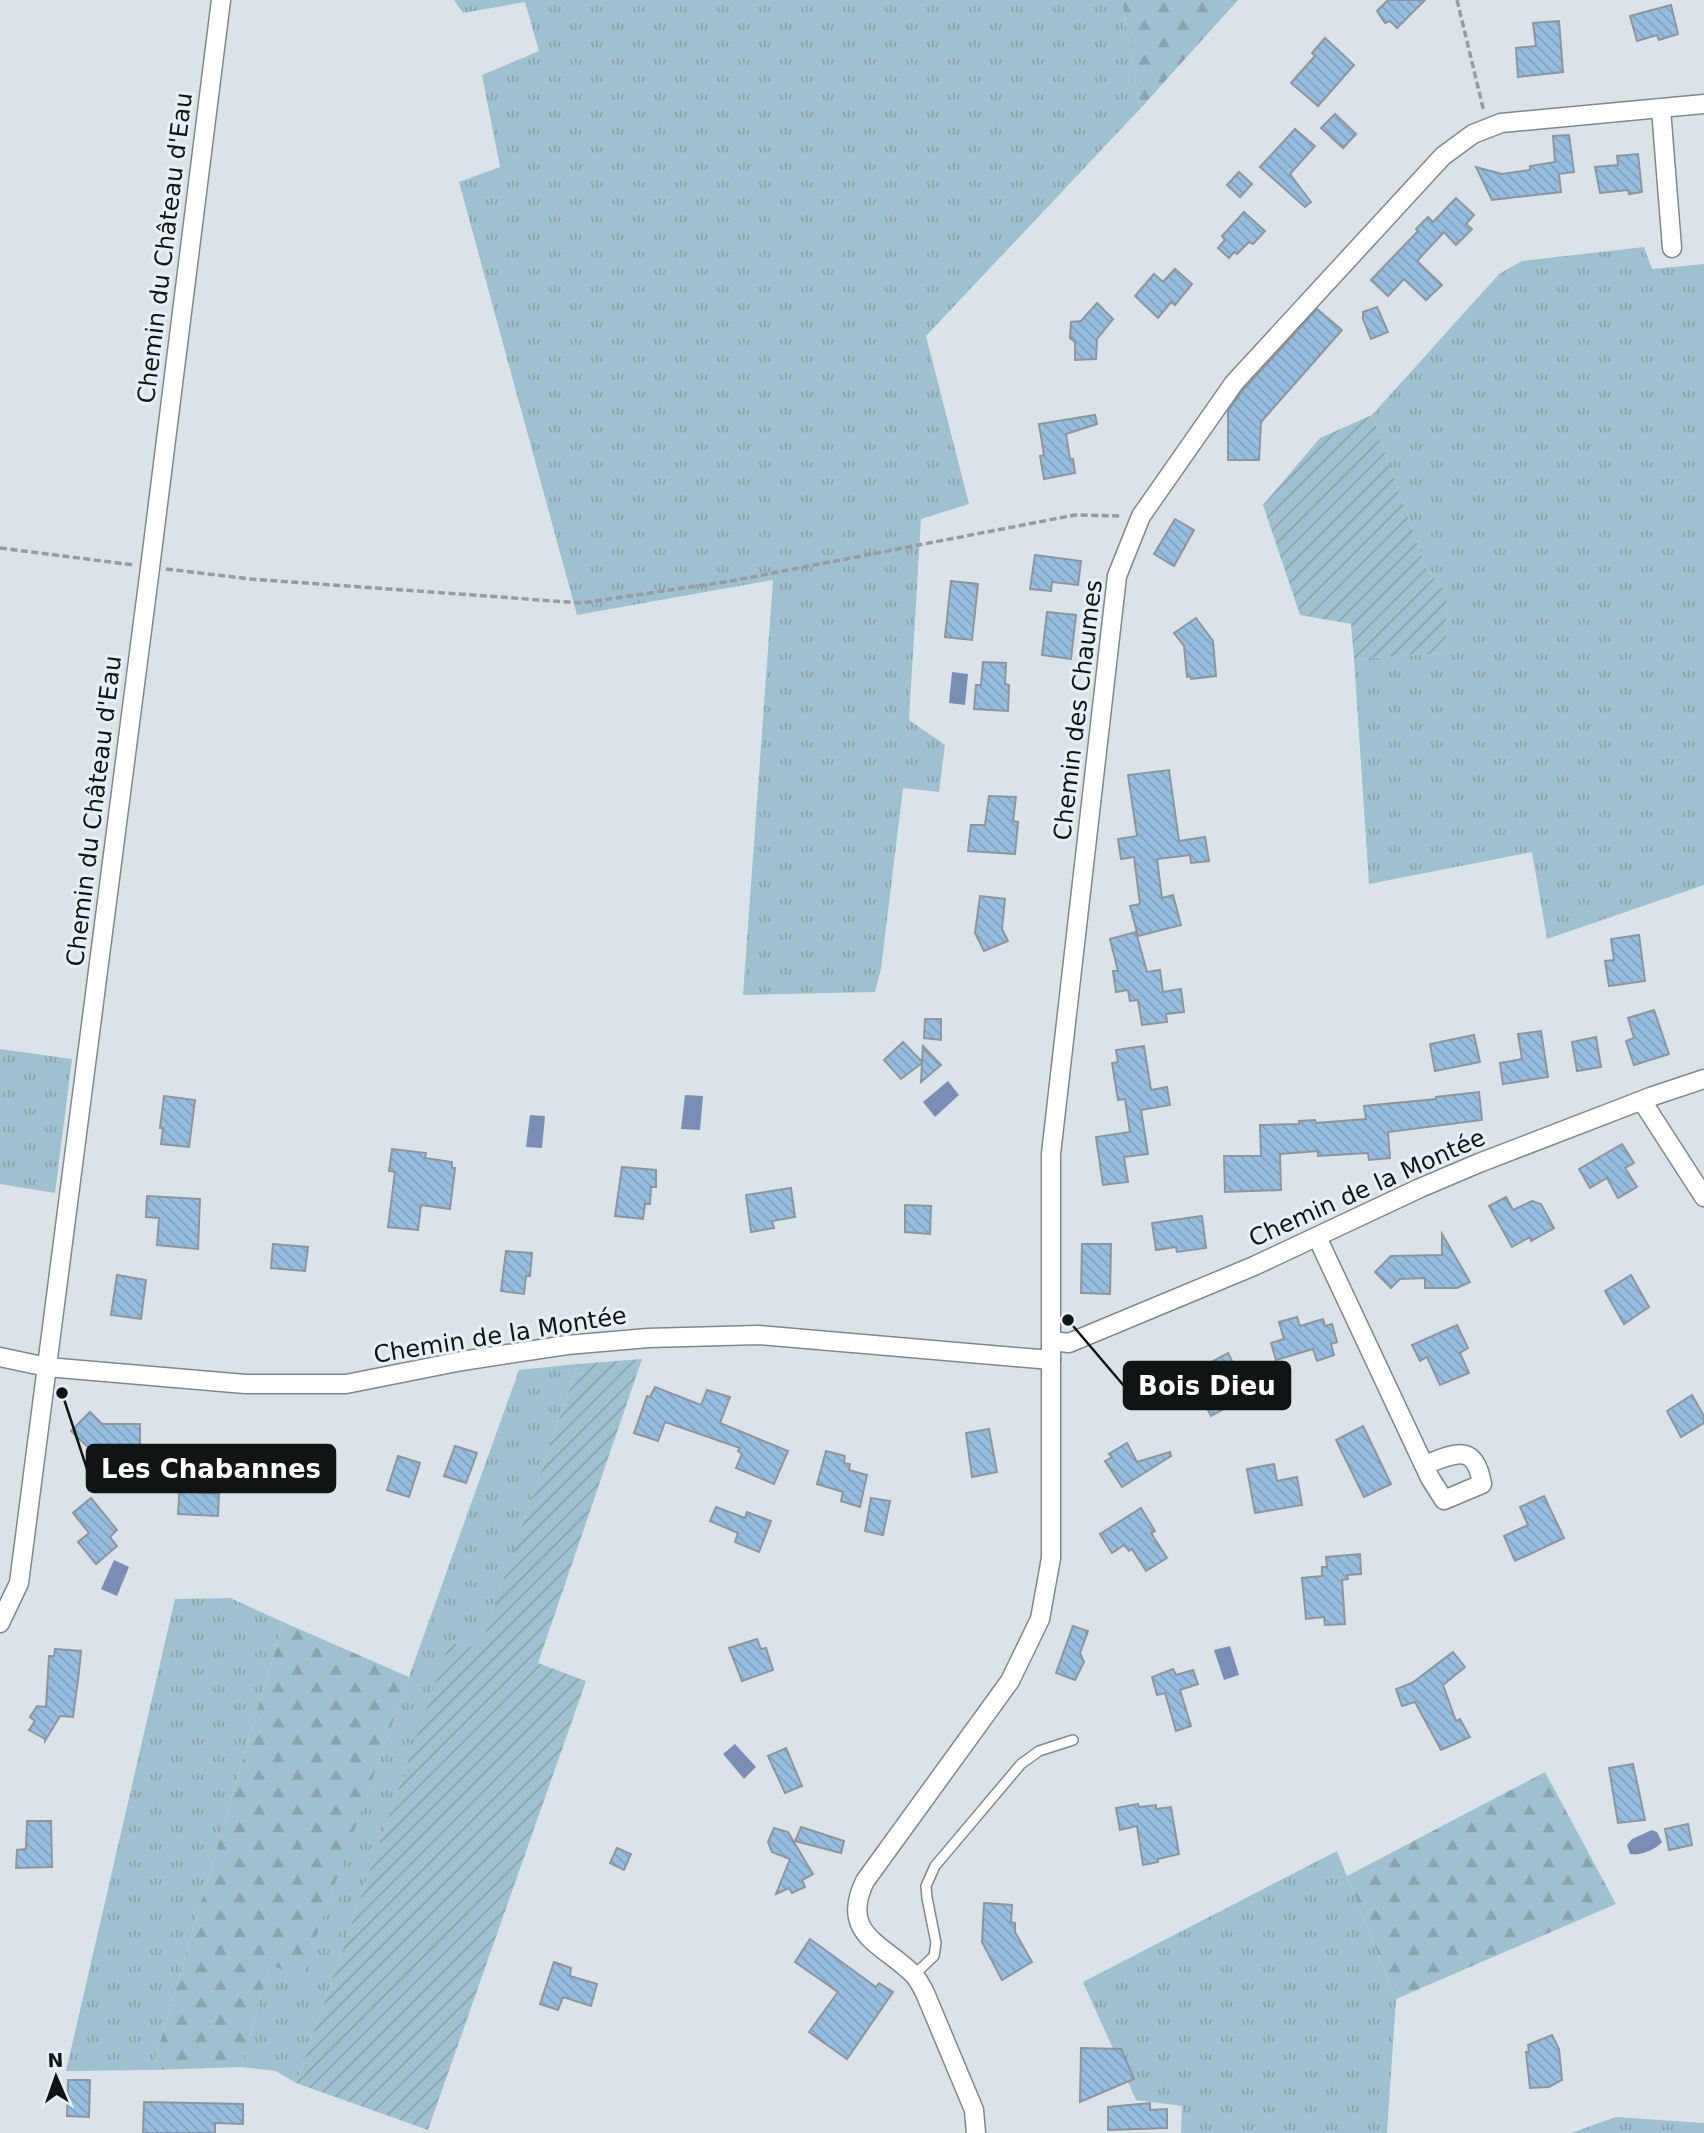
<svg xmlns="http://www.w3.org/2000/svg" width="1704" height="2133" viewBox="0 0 1704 2133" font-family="'DejaVu Sans',sans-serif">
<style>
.grass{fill:url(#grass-tufts)}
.forest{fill:url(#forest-firs)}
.garden{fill:url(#garden-furrows)}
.water{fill:#7a8db5}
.building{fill:url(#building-back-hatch);stroke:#8e959b;stroke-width:2}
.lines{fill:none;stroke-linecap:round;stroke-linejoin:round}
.service-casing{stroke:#80888c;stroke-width:12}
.minor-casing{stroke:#80888c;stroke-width:21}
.path{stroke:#959da0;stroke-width:3.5;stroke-dasharray:7 3.5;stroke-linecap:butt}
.service{stroke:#fff;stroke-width:9}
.minor{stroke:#fff;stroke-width:18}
.labels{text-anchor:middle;stroke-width:6;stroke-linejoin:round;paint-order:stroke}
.street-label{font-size:24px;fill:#101415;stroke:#e7f1f5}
.leader{fill:none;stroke:#101415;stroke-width:2.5}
.callout-dot{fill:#101415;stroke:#e7f1f5;stroke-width:2.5}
.callout{fill:#101415;stroke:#101415;stroke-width:2.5}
.callout-label{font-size:26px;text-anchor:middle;font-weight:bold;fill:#fff}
</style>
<defs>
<pattern id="grass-tufts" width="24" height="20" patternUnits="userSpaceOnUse" patternTransform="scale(1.75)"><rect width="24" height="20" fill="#9fc0ce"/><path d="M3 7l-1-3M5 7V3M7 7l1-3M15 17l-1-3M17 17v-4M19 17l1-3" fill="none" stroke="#88a4b0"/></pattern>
<pattern id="forest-firs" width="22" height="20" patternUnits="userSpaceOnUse" patternTransform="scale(1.75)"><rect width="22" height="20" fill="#9fc0ce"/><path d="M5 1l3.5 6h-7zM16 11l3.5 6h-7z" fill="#88a4b0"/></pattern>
<pattern id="garden-furrows" width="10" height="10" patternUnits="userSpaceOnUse" patternTransform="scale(1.75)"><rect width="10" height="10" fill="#9fc0ce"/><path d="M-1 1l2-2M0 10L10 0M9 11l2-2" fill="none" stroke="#88a4b0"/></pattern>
<pattern id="building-back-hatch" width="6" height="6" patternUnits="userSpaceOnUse" patternTransform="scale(1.75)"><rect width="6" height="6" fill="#96bee0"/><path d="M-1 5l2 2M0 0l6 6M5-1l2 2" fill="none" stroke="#80a2bf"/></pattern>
</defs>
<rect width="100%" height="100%" fill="#dae4e8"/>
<g class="grass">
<path d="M454,0H1122L1140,109L926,336L969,504L921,519L909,720L945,745L939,792L903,788L881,969L875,992L743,995L773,580L577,615L459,182L500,167L482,75L539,51L525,2L463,13Z"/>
<path d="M1644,247L1652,269L1704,264V885L1547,939L1532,852L1369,884L1354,659L1447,653L1446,592L1426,568L1372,415L1499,274L1522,261Z"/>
<path d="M0,1049L72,1059L55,1193L0,1184Z"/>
<path d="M578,1364L480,1649L449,1644L296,2083L276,2071L241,2067L270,1964L302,1975L519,1370Z"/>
<path d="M230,1598L283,1622L152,2070L66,2071L175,1599Z"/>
<path d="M1337,1851L1396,1999L1387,2133H1181L1182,2106L1136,2100L1083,1982Z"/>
<path d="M1616,2117L1704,2123V2133H1571Z"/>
</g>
<g class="forest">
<path d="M1122,0H1238L1140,109Z"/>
<path d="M283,1622L409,1677L302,1976L270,1965L241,2067L152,2070Z"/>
<path d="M1545,1772L1616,1904L1396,1999L1347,1876Z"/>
</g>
<g class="garden">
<path d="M1372,415L1426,568L1446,592L1447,653L1354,659L1351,624L1300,615L1263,505L1320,438Z"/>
<path d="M642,1359L538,1663L586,1681L428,2130L296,2083L449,1643L480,1648L578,1364Z"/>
</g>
<g class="water">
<path d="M952,672L968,674L965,705L949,703Z"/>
<path d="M948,1081L959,1095L935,1117L923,1102Z"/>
<path d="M685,1095L703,1096L700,1130L681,1129Z"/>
<path d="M530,1115L545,1116L542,1148L526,1147Z"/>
<path d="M114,1560L129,1567L117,1596L101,1589Z"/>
<path d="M1230,1646L1239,1675L1224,1680L1214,1650Z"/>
<path d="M735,1744L756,1767L744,1779L723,1754Z"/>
<path d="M1652,1830L1657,1832L1662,1842C1656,1850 1639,1856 1630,1854L1627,1845L1632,1839Z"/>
</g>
<g class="building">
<path d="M1388,0H1425L1397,28L1390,21L1385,23L1377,11Z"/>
<path d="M1671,5L1678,34L1659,40L1657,35L1637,41L1630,16Z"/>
<path d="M1559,21L1563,72L1518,77L1516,48L1536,46L1533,23Z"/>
<path d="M1325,38L1354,65L1318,106L1291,83L1315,56L1312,53Z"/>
<path d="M1335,114L1356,134L1343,148L1321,128Z"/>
<path d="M1295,129L1315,146L1290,174L1311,202L1305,207L1260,167Z"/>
<path d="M1569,135L1574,172L1559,174L1561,192L1492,200L1476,167L1502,174L1530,170V166L1555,162L1553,136Z"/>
<path d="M1638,154L1642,192L1629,194L1628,190L1600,193L1595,167L1618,165L1617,156Z"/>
<path d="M1239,172L1252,184L1240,197L1227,185Z"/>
<path d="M1456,198L1474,215L1466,224L1472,229L1456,245L1444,232L1417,261L1442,285L1426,300L1404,279L1388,296L1371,280L1418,231L1416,229L1428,217L1433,222Z"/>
<path d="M1244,212L1265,231L1253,244L1249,242L1237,254L1234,252L1229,258L1218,248L1225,240L1222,236Z"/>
<path d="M1175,269L1192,284L1175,305L1171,302L1158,318L1135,296L1154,274L1163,282Z"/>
<path d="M1097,303L1113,319L1097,339L1096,359L1075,360V342L1070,338L1071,322L1081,321Z"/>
<path d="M1377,307L1388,332L1371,339L1363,319V312Z"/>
<path d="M1317,309L1342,330L1261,422L1259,460H1228V411L1243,390Z"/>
<path d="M1095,415L1097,424L1066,434L1070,459H1073L1075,473L1044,479L1040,456L1044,455L1039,424Z"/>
<path d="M1175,519L1194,530L1174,566L1154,554Z"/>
<path d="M1035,555L1081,561L1078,585L1052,582L1051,591L1030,589Z"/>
<path d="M951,581L978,584L972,640L945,637Z"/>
<path d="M1047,612L1076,615L1071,659L1042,655Z"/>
<path d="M1196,618L1213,641L1216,676L1191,679L1190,676L1187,677L1184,646L1174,633Z"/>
<path d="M983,662L1006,663L1005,684L1009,685L1008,711L974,709L976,685H981Z"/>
<path d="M1169,770L1179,841L1205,837L1209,861L1191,863L1190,855L1157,859L1162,898L1173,895L1181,925L1138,936L1130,906L1140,904L1134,857L1121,859L1118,839L1137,836L1128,775Z"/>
<path d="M989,796L1016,797L1013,821L1018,822L1015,854L968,851L971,825H985Z"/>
<path d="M980,896L1005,899L1002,929L1008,941L984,951L975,933Z"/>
<path d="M1136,932L1147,972L1160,970L1163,992L1181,989L1184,1012L1166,1014L1167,1022L1142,1025L1138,1000L1130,1001L1128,990L1116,992L1113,971H1118L1110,939Z"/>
<path d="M1639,935L1645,981L1609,986L1605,961L1614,960L1611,939Z"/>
<path d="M1654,1010L1669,1054L1634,1065L1626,1041L1634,1038L1628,1018Z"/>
<path d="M925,1019H941V1040L924,1038Z"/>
<path d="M1541,1031L1548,1077L1503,1084L1500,1063L1522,1059L1518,1034Z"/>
<path d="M1474,1035L1480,1062L1435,1071L1430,1044Z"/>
<path d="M1596,1037L1601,1067L1577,1071L1572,1042Z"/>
<path d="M903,1042L922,1062L923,1046L941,1065L921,1082L922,1063L901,1079L884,1060Z"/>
<path d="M1144,1046L1151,1090L1167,1087L1170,1105L1141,1110L1148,1154L1124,1157L1128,1182L1103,1185L1096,1137L1130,1132L1125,1099L1118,1100L1112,1063L1118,1062L1116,1050Z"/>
<path d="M1479,1092L1482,1120L1388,1132L1390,1158L1369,1160L1368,1153L1318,1156V1151L1280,1154L1281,1190L1225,1192L1224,1156H1261L1260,1125L1299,1124V1121L1315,1120L1316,1123L1366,1119L1364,1106L1436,1099V1097Z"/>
<path d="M164,1096L195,1100L189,1147L161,1144L163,1128H160Z"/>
<path d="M1622,1144L1634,1163L1625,1168L1637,1187L1618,1198L1607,1178L1590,1188L1579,1169Z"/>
<path d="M392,1149L426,1153L425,1158L452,1162V1168H455L450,1209L421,1205L418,1230L388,1227L395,1172L389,1171Z"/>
<path d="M622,1167L656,1170V1187H651L650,1204H645L643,1219L615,1216Z"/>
<path d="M791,1188L795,1217L772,1221L774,1228L751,1232L746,1195Z"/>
<path d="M147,1196L200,1199L198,1249L157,1245L159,1218L146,1217Z"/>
<path d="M1506,1197L1513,1210L1532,1201L1541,1204L1554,1228L1531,1241L1530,1237L1512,1247L1489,1206Z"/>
<path d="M905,1205L931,1206L930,1234L905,1232Z"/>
<path d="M1202,1216L1206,1248L1177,1252L1176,1247L1156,1250L1152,1223Z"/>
<path d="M1442,1234L1470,1282L1457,1288H1425V1278L1400,1279L1391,1288L1375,1272L1391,1256L1442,1255Z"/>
<path d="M273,1244L308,1247L305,1271L271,1268Z"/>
<path d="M1082,1244H1111L1110,1294L1081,1293Z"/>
<path d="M506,1251L532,1253L530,1276H526L524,1294L501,1291Z"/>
<path d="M117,1275L146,1280L141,1319L111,1315Z"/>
<path d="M1631,1275L1649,1307L1624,1324L1605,1291Z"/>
<path d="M1297,1317L1300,1326L1323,1319L1325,1326L1332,1324L1337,1342L1331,1344L1334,1355L1317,1361L1313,1349L1276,1360L1271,1343L1284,1339L1279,1322Z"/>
<path d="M1457,1325L1468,1348L1460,1353L1469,1373L1440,1385L1427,1357L1420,1361L1412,1345Z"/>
<path d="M1228,1353L1246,1389L1229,1398L1233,1404L1211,1416L1197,1390L1208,1385L1200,1368Z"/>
<path d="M655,1387L701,1405L707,1390L730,1397L720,1423L788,1451L774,1484L736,1468L742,1454L738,1451L740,1448L665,1422L658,1441L634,1433L647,1396L650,1397Z"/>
<path d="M1692,1395L1704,1416V1423L1681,1437L1667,1411Z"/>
<path d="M90,1412L102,1424H140V1451L91,1450L71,1431Z"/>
<path d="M1363,1426L1391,1484L1364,1497L1336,1440Z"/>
<path d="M989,1429L997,1472L972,1477L966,1433Z"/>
<path d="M1127,1443L1137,1462L1170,1452L1171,1456L1122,1487L1105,1461L1112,1457L1109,1454Z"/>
<path d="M455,1446L477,1453L466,1483L444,1476Z"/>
<path d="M826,1451L845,1456L844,1463L850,1464L849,1470L867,1475L860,1507L841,1501L843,1492L817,1484Z"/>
<path d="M398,1456L420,1463L409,1497L387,1490Z"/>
<path d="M1274,1464L1277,1481L1297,1477L1302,1505L1255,1513L1247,1469Z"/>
<path d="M180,1482L198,1483V1493L219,1494L218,1516L178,1514Z"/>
<path d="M1544,1496L1564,1538L1515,1561L1504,1536L1528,1525L1520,1507Z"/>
<path d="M91,1498L117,1530L110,1537L117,1546L96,1564L78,1542L89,1533L73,1513Z"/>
<path d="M871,1498L890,1501L883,1535L865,1531Z"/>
<path d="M716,1507L745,1518L747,1512L771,1521L759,1552L735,1542L738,1533L710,1521Z"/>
<path d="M1141,1508L1155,1531L1151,1533L1167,1558L1146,1571L1132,1549L1129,1551L1124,1545L1112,1553L1100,1534Z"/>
<path d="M1360,1554L1361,1574L1347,1575L1348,1579L1342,1580L1345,1624L1325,1625L1324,1617L1306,1619L1302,1578L1322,1576V1567H1327L1326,1557Z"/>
<path d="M1073,1626L1088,1631L1080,1653L1084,1662L1075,1680L1056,1673Z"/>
<path d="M757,1639L761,1649L766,1648L773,1670L742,1681L729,1648Z"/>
<path d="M55,1649L81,1651L79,1672L73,1717L60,1716L45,1741V1739L29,1730L35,1721L30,1717L37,1706L46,1707L49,1656H54Z"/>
<path d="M1453,1652L1465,1667L1443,1685L1456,1721L1460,1719L1470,1737L1441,1750L1415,1702L1402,1706L1396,1689L1412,1683Z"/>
<path d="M1173,1669L1176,1675L1193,1670L1198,1684L1180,1690L1191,1726L1176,1731L1165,1693L1157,1695L1152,1677Z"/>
<path d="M786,1748L802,1786L785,1793L768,1756Z"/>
<path d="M1633,1764L1645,1820L1618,1823L1609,1768Z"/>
<path d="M1138,1804L1139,1807L1156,1805V1809L1171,1807L1179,1854L1158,1859V1862L1143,1865L1137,1826L1120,1830L1116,1808Z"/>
<path d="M27,1821H51L52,1867L16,1868L17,1850L26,1849Z"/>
<path d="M1688,1824L1692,1845L1669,1850L1665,1829Z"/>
<path d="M801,1827L844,1841L841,1853L795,1841Z"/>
<path d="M774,1828L788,1832L813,1874L802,1880L805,1887L792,1893L789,1888L776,1894L790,1859L772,1852L768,1842Z"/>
<path d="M617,1848L631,1854L624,1870L610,1863Z"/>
<path d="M984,1903L1012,1905L1011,1922L1015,1923V1932L1032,1962L1002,1980L982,1942Z"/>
<path d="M810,1939L876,1987L879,1983L893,1992L847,2059L809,2032L838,1992L795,1962Z"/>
<path d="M554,1962L571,1968L570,1976L597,1984L591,2006L563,1997L558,2010L540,2004Z"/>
<path d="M1552,2035L1559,2049L1562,2080L1549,2087L1530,2088L1526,2052H1529L1528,2045Z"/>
<path d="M1081,2048L1121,2049L1134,2079L1080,2102Z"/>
<path d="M68,2080H90L89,2117L67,2116Z"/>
<path d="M144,2102L243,2104V2124L215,2123V2133H143Z"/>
<path d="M1150,2103V2110L1167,2109V2128L1108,2130V2107Z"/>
</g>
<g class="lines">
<defs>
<path id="service" d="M914,1975L934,1956L936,1943L927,1898L926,1886L935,1866L1021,1764L1039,1751L1073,1740"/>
<g id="minor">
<path d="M1661,109L1672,248"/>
<path d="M1642,1101L1704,1197"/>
<path d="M1317,1237L1430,1478L1444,1500L1482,1484C1475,1441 1454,1454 1424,1465"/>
<path d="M1052,1341L1069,1343L1254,1266L1420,1188L1479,1163L1653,1096L1704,1079"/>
<path d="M0,1357L47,1367L245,1384H346L462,1361L567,1345L648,1338L759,1335L1051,1360"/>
<path d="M0,1623L19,1583L150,568L221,0"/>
<path d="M976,2133L974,2110L925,1993C922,1987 918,1979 913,1974C883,1944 839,1934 865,1881L1010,1681L1040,1619L1051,1558V1154L1117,576L1141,516L1234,383L1443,156L1473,134L1501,123L1704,104"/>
</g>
</defs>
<use href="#service" class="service-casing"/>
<use href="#minor" class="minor-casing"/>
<g class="path">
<path d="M1457,0L1484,112"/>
<path d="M0,548L134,565"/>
<path d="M166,569L251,579L582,603L731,581L1075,515L1121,516"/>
</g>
<use href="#service" class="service"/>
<use href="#minor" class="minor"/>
</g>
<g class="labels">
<g class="street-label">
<text transform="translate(165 248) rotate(-83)" y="8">Chemin du Château d'Eau</text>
<text transform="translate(1078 710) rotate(-83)" y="8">Chemin des Chaumes</text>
<text transform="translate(94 811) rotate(-83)" y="8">Chemin du Château d'Eau</text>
<text transform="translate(1367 1188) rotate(-24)" y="8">Chemin de la Montée</text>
<text transform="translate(500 1335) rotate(-9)" y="8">Chemin de la Montée</text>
</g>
</g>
<path class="leader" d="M1068 1320L1124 1386M62 1393L87 1469"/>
<g class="callout-dot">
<circle cx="1068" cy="1320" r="7"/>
<circle cx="62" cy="1393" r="7"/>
</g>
<g class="callout">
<rect x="1124" y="1362" width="166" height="47" rx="7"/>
<rect x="87" y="1445" width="248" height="47" rx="7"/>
</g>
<g class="callout-label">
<text x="1207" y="1395">Bois Dieu</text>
<text x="211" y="1478">Les Chabannes</text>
</g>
<g transform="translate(56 2077) rotate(358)" stroke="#e7f1f5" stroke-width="5" paint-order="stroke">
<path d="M0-5L12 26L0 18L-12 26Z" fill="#101415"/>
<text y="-10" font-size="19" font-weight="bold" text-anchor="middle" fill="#101415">N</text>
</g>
</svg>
